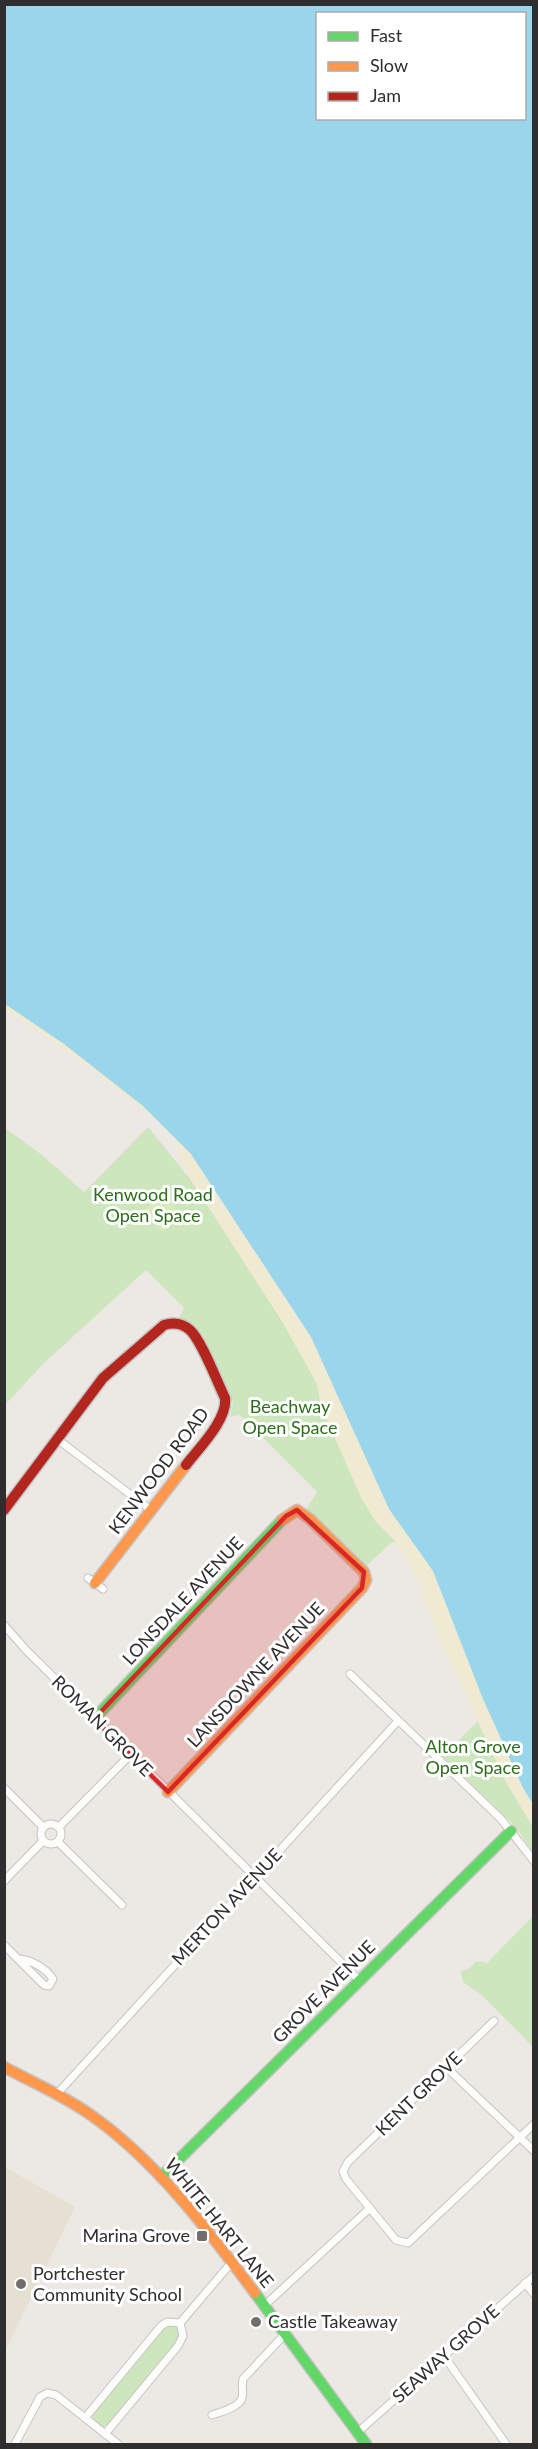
<svg xmlns="http://www.w3.org/2000/svg" width="538" height="2449" viewBox="0 0 538 2449" font-family="Lato,sans-serif">
<style>
.education{fill:#e6e0d3}
.green{fill:#cee6be}
.sand{fill:#f0ead3}
.pitch{fill:#d9eabb}
.water{fill:#99d6ec;fill-rule:evenodd}
.lines{fill:none;stroke-linecap:round;stroke-linejoin:round}
.street-casing{stroke:#c5c4c5;stroke-width:9}
.fast-casing{stroke:#c5c4c5;stroke-width:13}
.slow-casing{stroke:#c5c4c5;stroke-width:13}
.jam-casing{stroke:#c5c4c5;stroke-width:13}
.street{stroke:#fcfcfb;stroke-width:7}
.fast{stroke:#63d668;stroke-width:10}
.slow{stroke:#ff974d;stroke-width:10}
.jam{stroke:#b3261e;stroke-width:10}
.marked{fill:#d62828;fill-opacity:0.2;stroke:#d62828;stroke-width:4.5;stroke-linejoin:round}
.poi-dot{fill:#706f6e;stroke:#fff;stroke-width:2}
.labels{text-anchor:middle;stroke-width:6;stroke-linejoin:round;paint-order:stroke}
.park-label{font-size:18px;fill:#2c6e1b;stroke:#fff}
.street-label{font-size:18px;fill:#2e2e2e;stroke:#fff}
.poi-label{font-size:18px;fill:#2e2e2e;stroke:#fff;text-anchor:start}
</style>
<rect width="100%" height="100%" fill="#ece8e4"/>
<path class="education" d="M5,2167L75,2207L5,2351Z"/>
<g class="green">
<path d="M148,1127L191,1180L282,1321L317,1384L321,1406L362,1499L397,1542L391,1543L364,1568L305,1511L317,1492L240,1415L230,1417L233,1402L196,1326L177,1322L184,1308L146,1270L44,1363L5,1405V1128L42,1155L84,1192Z"/>
<path d="M478,1721L506,1782L533,1827V1853L515,1826L443,1756Z"/>
<path d="M533,1916V2047L483,1996L463,1982L461,1972L471,1967L476,1961L487,1963Z"/>
<path d="M175,2324L179,2327L180,2335L178,2341L110,2424L103,2427L93,2419L92,2414L163,2328Z"/>
</g>
<path class="sand" d="M4,986L188,1139L306,1319L533,1758V1827L506,1782L444,1649L422,1595L424,1592L397,1543L376,1522L362,1499L321,1406L317,1383L282,1321L191,1180L179,1156L176,1141L151,1115L80,1060L5,1009Z"/>
<path class="pitch" d="M165,1195L181,1218L162,1232L145,1209Z"/>
<path class="water" d="M4,5H533V1804L523,1788L483,1699L433,1571L389,1509L311,1337L191,1154L143,1106L64,1044L5,1004ZM318,14H524V118H318Z"/>
<g class="lines">
<defs>
<g id="street">
<path d="M57,1439L151,1510"/>
<path d="M88,1578L103,1589"/>
<path d="M4,1625L26,1650L359,1980"/>
<path d="M350,1674L501,1819L534,1861"/>
<path d="M4,1788L43,1827"/>
<circle cx="51" cy="1834" r="10"/>
<path d="M59,1827L130,1755"/>
<path d="M58,1842L122,1905"/>
<path d="M4,1881L43,1841"/>
<path d="M4,1945L44,1985L49,1986L53,1979C47,1969 30,1959 19,1959"/>
<path d="M494,2021L348,2162L343,2171L346,2179L396,2240L408,2243L534,2124"/>
<path d="M446,2067L534,2151"/>
<path d="M56,2095L398,1721"/>
<path d="M525,2283L534,2294"/>
<path d="M264,2306L370,2208"/>
<path d="M180,2323L232,2262"/>
<path d="M444,2356L506,2444"/>
<path d="M212,2415C220,2412 239,2408 242,2398C244,2392 241,2386 243,2379L285,2334"/>
<path d="M85,2418L161,2326L167,2322L180,2323L183,2336L178,2346L105,2434"/>
<path d="M358,2432L534,2276"/>
<path d="M15,2444L40,2397L47,2393L56,2395L118,2444"/>
</g>
<g id="fast">
<path d="M94,1719L282,1520"/>
<path d="M161,2177L511,1831"/>
<path d="M255,2293L366,2444"/>
</g>
<g id="slow">
<path d="M95,1583L186,1465"/>
<path d="M168,1792L362,1588L366,1580L364,1572L310,1519L297,1510L282,1520"/>
<path d="M4,2067C32,2082 62,2095 88,2113C154,2158 208,2230 255,2293"/>
</g>
<path id="jam" d="M4,1510L103,1378L164,1325C174,1322 182,1323 190,1330C202,1341 217,1382 225,1398C228,1419 199,1448 186,1465"/>
</defs>
<use href="#street" class="street-casing"/>
<use href="#fast" class="fast-casing"/>
<use href="#slow" class="slow-casing"/>
<use href="#jam" class="jam-casing"/>
<use href="#street" class="street"/>
<use href="#fast" class="fast"/>
<use href="#slow" class="slow"/>
<use href="#jam" class="jam"/>
</g>
<path class="marked" d="M297,1510L364,1572L362,1588L168,1792L94,1719L286,1516Z"/>
<g class="poi-dot">
<rect x="196" y="2230" width="12" height="12" rx="3"/>
<circle cx="21" cy="2284" r="6"/>
<circle cx="256" cy="2322" r="6"/>
</g>
<g class="labels">
<g class="park-label">
<text x="153" y="1201">Kenwood Road<tspan x="153" dy="21">Open Space</tspan></text>
<text x="290" y="1413">Beachway<tspan x="290" dy="21">Open Space</tspan></text>
<text x="473" y="1753">Alton Grove<tspan x="473" dy="21">Open Space</tspan></text>
</g>
<g class="street-label">
<text transform="translate(159 1471) rotate(-53)" y="6">KENWOOD ROAD</text>
<text transform="translate(183 1601) rotate(-47)" y="6">LONSDALE AVENUE</text>
<text transform="translate(256 1675) rotate(-47)" y="6">LANSDOWNE AVENUE</text>
<text transform="translate(102 1726) rotate(45)" y="6">ROMAN GROVE</text>
<text transform="translate(227 1907) rotate(-47)" y="6">MERTON AVENUE</text>
<text transform="translate(324 1992) rotate(-45)" y="6">GROVE AVENUE</text>
<text transform="translate(419 2094) rotate(-44)" y="6">KENT GROVE</text>
<text transform="translate(219 2223) rotate(51)" y="6">WHITE HART LANE</text>
<text transform="translate(446 2354) rotate(-42)" y="6">SEAWAY GROVE</text>
</g>
<g class="poi-label">
<text x="190" y="2242" text-anchor="end">Marina Grove</text>
<text x="33" y="2280">Portchester<tspan x="33" dy="21">Community School</tspan></text>
<text x="268" y="2328">Castle Takeaway</text>
</g>
</g>
<rect width="538" height="2449" fill="none" stroke="#2e2e2e" stroke-width="12"/>
<rect x="316" y="12" width="210" height="108" fill="#ffffff" stroke="#ababab" stroke-width="1.5"/>
<rect x="328" y="32" width="30" height="9" fill="#63d668" stroke="#ababab" stroke-width="1.5"/>
<text x="370" y="42" font-size="18" fill="#2e2e2e">Fast</text>
<rect x="328" y="62" width="30" height="9" fill="#ff974d" stroke="#ababab" stroke-width="1.5"/>
<text x="370" y="72" font-size="18" fill="#2e2e2e">Slow</text>
<rect x="328" y="92" width="30" height="9" fill="#b3261e" stroke="#ababab" stroke-width="1.5"/>
<text x="370" y="102" font-size="18" fill="#2e2e2e">Jam</text>
</svg>
